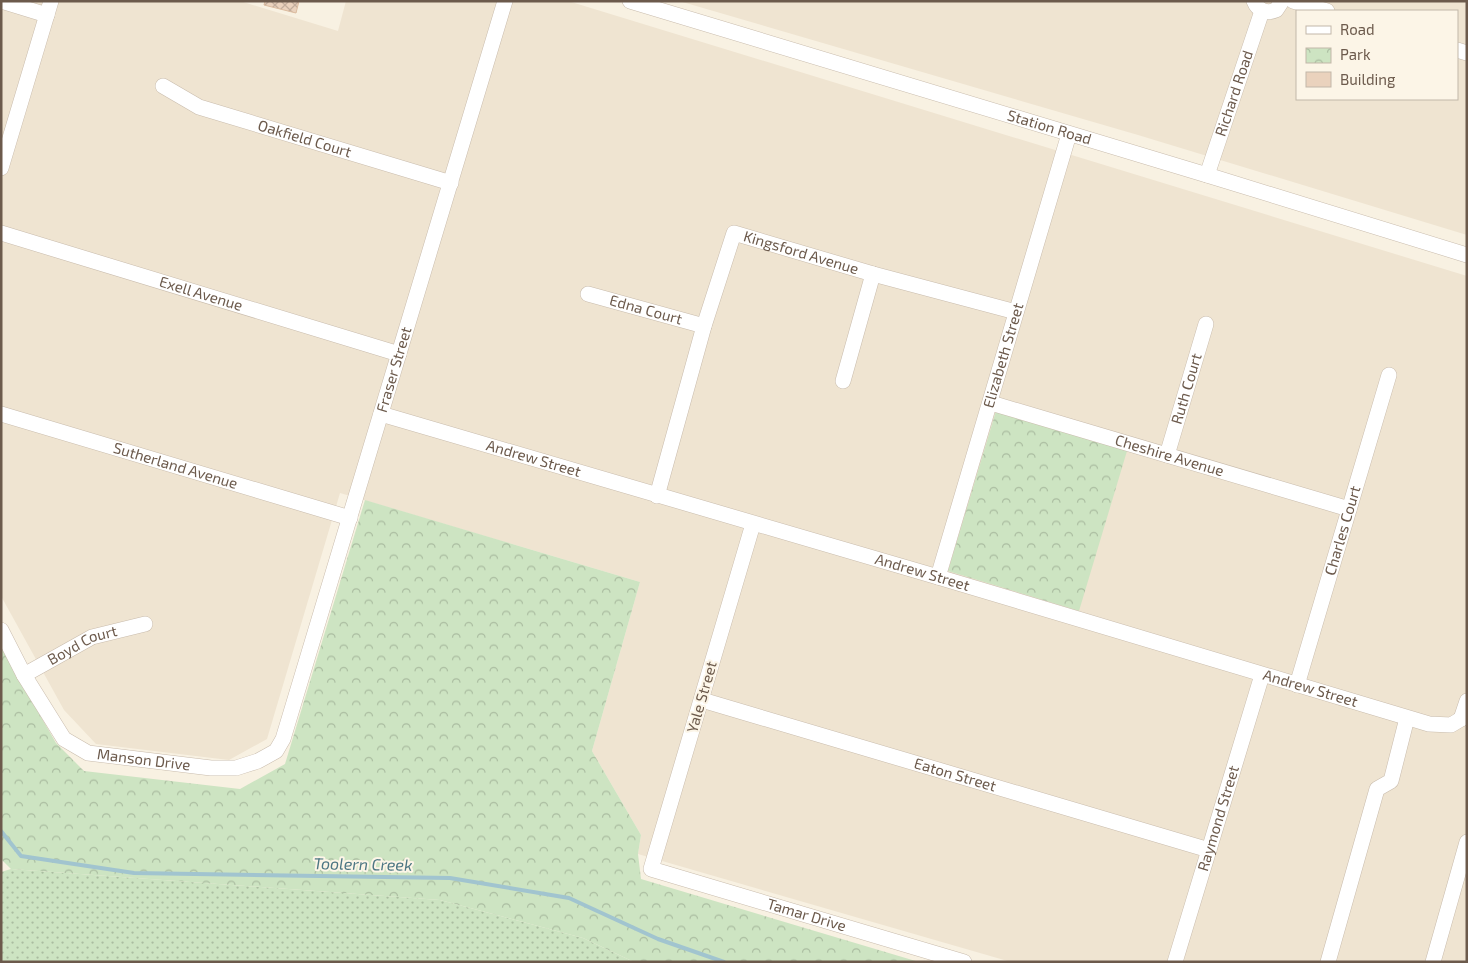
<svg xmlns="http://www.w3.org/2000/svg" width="1468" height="963" viewBox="0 0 1468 963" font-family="'Exo 2',sans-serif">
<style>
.residential{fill:#efe4d1;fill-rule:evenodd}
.grass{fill:url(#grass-dots)}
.park{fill:url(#park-crowns)}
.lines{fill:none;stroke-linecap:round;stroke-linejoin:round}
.stream{stroke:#a1c4cf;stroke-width:4}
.building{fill:url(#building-cross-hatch);stroke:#dbbb9f}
.minor-casing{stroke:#c9bcad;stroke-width:16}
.minor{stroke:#fff;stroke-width:15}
.labels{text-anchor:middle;stroke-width:4;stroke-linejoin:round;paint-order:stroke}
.street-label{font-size:15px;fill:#6c5a4c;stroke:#fcf5e7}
.water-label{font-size:16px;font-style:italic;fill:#4c7683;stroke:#fcf5e7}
</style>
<defs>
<pattern id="grass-dots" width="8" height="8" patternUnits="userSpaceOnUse" patternTransform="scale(1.25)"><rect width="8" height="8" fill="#cde4c2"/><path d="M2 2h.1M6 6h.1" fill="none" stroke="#aabca0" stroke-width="1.8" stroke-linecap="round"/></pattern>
<pattern id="park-crowns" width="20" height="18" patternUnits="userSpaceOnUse" patternTransform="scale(1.25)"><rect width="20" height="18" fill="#cde4c2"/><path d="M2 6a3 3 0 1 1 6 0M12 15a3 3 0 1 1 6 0" fill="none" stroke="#aabca0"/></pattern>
<pattern id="building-cross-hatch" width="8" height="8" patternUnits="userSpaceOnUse" patternTransform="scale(1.25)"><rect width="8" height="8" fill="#ead2bd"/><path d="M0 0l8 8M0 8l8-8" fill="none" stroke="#c2ad9c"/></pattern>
</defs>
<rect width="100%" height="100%" fill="#f8f1e2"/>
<g class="residential">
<path d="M1,1H240L338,31L346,1H568L1467,276V962H1011L638,854L641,835L592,751L640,582L340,493L267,739L229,760L96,744L64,710L1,596Z"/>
<path d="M679,1H1467V235L1138,135ZM1297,11H1457V99H1297Z"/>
</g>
<path class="grass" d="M11,869L440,900L583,938L634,962H1V872Z"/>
<g class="park">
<path d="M996,411L1127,451L1079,611L948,571Z"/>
<path d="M365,500L640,582L592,751L641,835L638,854L641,879L919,962H634L583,938L440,900L11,869L1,859V647L56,743L84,771L240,789L285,764Z"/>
</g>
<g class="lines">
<path class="stream" d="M1,831L21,856L134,873L450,878L569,898L658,939L724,962"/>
</g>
<path class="building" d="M265,1H299L296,13L264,5Z"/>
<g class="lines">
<defs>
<g id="minor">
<path d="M1,1L47,15"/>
<path id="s1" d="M630,1L1207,175L1467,255"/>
<path d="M1254,1C1258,11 1267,14 1276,10L1282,1"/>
<path d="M1293,1L1327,11"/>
<path d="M1457,50L1467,53"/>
<path id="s2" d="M163,86L199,107L451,183"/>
<path d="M1,168L51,1"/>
<path id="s3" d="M1207,175L1262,11"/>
<path id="s4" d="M1,233L399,354"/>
<path id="s5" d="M588,294L704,326"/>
<path d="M843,381L873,274"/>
<path id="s6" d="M991,403L1349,509"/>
<path id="s7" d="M1,414L350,518"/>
<path id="s8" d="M381,414L938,577L1429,724L1451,725L1461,719"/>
<path id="s9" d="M1167,455L1206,324"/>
<path id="s10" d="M657,496L704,326L734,233L873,274L1016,312"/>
<path id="s11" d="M753,524L651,869L964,962"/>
<path id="s12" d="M938,577L1069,134"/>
<path id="s13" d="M1,630L24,675L64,739L88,753L211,768H236L258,761L276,751L283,739L505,1"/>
<path id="s14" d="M24,675L92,637L145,624"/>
<path id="s15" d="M1297,685L1389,375"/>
<path id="s16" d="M702,700L1209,850"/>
<path d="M1461,719L1467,701"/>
<path id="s17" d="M1175,962L1262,675"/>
<path d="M1328,962L1377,789L1391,781L1407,718"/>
<path d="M1433,962L1467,842"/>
</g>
</defs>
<use href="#minor" class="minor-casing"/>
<use href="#minor" class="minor"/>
</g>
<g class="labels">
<g class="street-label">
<text dy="5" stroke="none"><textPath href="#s3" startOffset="86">Richard Road</textPath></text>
<text dy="5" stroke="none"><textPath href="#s1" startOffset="438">Station Road</textPath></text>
<text dy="5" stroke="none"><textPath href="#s2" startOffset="152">Oakfield Court</textPath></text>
<text dy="5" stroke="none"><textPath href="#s10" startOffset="344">Kingsford Avenue</textPath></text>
<text dy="5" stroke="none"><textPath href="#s4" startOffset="209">Exell Avenue</textPath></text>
<text dy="5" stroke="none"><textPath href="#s5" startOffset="60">Edna Court</textPath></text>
<text dy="5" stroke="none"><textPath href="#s12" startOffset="231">Elizabeth Street</textPath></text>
<text dy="5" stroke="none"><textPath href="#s13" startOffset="746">Fraser Street</textPath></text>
<text dy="5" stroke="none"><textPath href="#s9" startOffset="69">Ruth Court</textPath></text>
<text dy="5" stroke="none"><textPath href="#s6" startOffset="186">Cheshire Avenue</textPath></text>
<text dy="5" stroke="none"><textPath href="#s8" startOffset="159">Andrew Street</textPath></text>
<text dy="5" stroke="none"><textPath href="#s7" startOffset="182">Sutherland Avenue</textPath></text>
<text dy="5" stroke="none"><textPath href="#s15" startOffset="161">Charles Court</textPath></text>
<text dy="5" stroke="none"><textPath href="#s8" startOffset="564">Andrew Street</textPath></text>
<text dy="5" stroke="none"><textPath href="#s14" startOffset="66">Boyd Court</textPath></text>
<text dy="5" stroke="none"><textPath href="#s8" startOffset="969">Andrew Street</textPath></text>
<text transform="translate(702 697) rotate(-74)" y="5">Yale Street</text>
<text dy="5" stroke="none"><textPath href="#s13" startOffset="210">Manson Drive</textPath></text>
<text dy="5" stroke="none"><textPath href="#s16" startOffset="264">Eaton Street</textPath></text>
<text dy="5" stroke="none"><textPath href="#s17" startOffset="150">Raymond Street</textPath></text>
<text dy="5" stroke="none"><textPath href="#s11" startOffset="522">Tamar Drive</textPath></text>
</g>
<g class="water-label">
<text transform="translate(363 864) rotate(1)" y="6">Toolern Creek</text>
</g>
</g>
<rect width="1468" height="963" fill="none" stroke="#6c5a4c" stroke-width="5"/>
<rect x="1296" y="10" width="162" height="90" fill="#fcf5e7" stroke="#c2b7a9"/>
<rect x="1306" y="26" width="25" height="8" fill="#ffffff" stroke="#c2b7a9"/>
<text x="1340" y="35" font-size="15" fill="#6c5a4c">Road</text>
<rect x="1306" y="48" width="25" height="15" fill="url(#park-crowns)" stroke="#c2b7a9"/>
<text x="1340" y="60" font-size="15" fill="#6c5a4c">Park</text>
<rect x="1306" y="72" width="25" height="15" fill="#ead2bd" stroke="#c2b7a9"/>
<text x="1340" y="85" font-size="15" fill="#6c5a4c">Building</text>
</svg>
